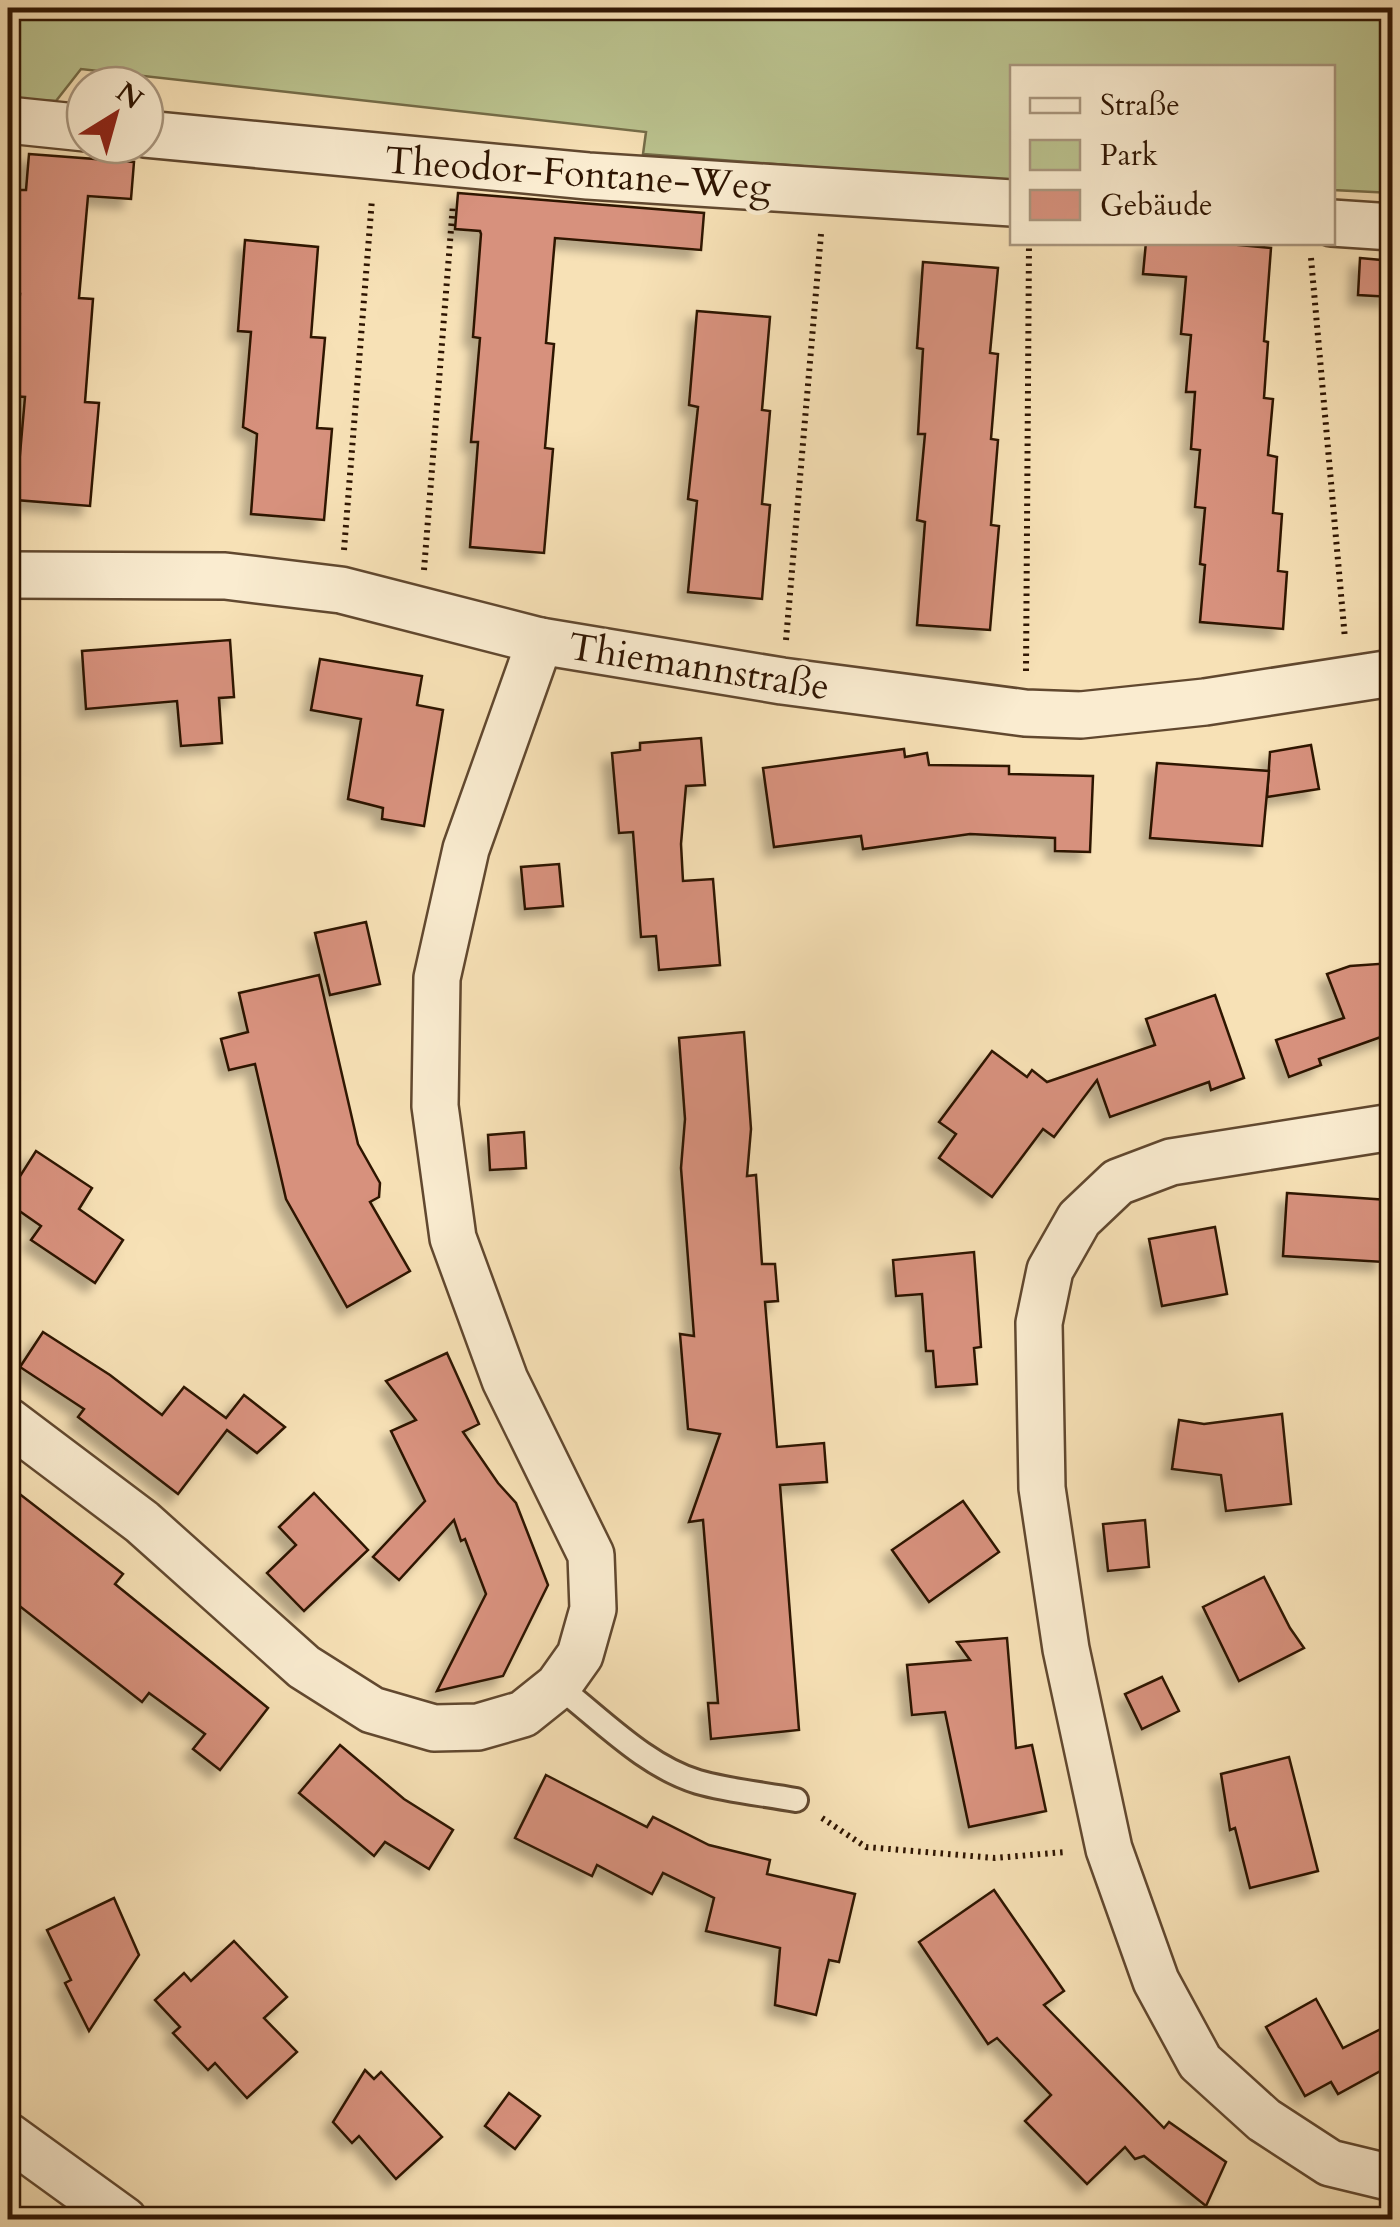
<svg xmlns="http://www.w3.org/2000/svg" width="1400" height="2227" viewBox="0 0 1400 2227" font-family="Cardo,serif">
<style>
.green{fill:#bbc38f;stroke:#756c48;stroke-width:2.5}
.building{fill:#d7917d;stroke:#2f1502;stroke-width:2.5;filter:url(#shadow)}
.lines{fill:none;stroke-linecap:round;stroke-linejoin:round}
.lane-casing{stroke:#61482f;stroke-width:28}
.street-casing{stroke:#61482f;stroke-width:50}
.path{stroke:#2f1502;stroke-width:6;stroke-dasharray:2.5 5;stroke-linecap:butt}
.lane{stroke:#faecd0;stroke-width:22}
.street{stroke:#faecd0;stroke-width:45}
.labels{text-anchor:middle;stroke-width:9;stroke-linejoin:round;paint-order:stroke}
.street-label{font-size:38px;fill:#2f1502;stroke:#faecd0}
</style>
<defs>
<filter id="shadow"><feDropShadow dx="-9" dy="9" stdDeviation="5" flood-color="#0004"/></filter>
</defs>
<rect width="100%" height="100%" fill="#f7e1b6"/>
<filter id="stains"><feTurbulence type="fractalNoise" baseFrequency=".002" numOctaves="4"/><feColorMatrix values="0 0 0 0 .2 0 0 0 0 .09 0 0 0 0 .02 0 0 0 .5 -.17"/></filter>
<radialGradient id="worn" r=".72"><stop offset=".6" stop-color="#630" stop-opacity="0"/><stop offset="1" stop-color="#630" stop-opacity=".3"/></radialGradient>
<path class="green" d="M8,8H1392V193L1333,190L1332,68H1012V182L643,154L646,132L81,69L56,101L8,99Z"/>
<g class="building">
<path d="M29,154L134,162L131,199L88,196L79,298L93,299L85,402L99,403L90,506L16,500L25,397L11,396L20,294L8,293V268L14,190H26Z"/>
<path d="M458,193L704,213L701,250L555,238L546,343L554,344L545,448L553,449L544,553L470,547L478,442H471L480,338L473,337L481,234L480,231L455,229Z"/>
<path d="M245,240L318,247L311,337L325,338L317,428L332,429L324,520L251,514L257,434L243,427L251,332L238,331Z"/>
<path d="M1146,242H1207L1271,248L1264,341L1268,342L1264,398L1273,399L1268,455L1277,457L1273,513L1282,514L1278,571L1287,572L1283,629L1200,622L1205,565L1200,564L1205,508L1195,507L1200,450L1191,449L1195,392H1186L1191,335L1181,334L1186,277L1143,274Z"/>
<path d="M1360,258L1392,261V297L1358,295Z"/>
<path d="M923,262L998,268L990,353L998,354L991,439L998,440L991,525L999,526L990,630L917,625L925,522L917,520L925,434H918L923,349L917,348Z"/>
<path d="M697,311L770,317L762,410L770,411L762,504L770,505L762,599L688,592L697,501L688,499L698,407L689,405Z"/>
<path d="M230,640L234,697L219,698L222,743L181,746L177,701L86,709L82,651Z"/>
<path d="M320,659L422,676L417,705L443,710L424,826L382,819L383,808L348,799L361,719L311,710Z"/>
<path d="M701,738L705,785L686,786L681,844L683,881L713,879L720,965L659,970L656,936L641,937L633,832L619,833L612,753L640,750V743Z"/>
<path d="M1311,745L1319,789L1267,797L1270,752Z"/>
<path d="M904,749L905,757L927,753L929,765L1009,766V774L1093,776L1090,852L1055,851V838L970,834L863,849L861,836L774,847L763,768Z"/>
<path d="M1157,763L1269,771L1262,846L1150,838Z"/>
<path d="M559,864L563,906L525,909L521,867Z"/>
<path d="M366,922L380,984L330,995L315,933Z"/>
<path d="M1392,963V1033L1319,1059L1321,1065L1289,1077L1276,1040L1344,1018L1327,974L1350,966Z"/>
<path d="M319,975L358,1144L380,1183L379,1197L370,1202L410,1271L347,1307L286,1199L255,1064L229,1070L221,1039L248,1032L239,993Z"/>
<path d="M1215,995L1244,1078L1211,1090L1209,1082L1110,1117L1097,1080L1054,1137L1043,1129L992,1197L939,1158L956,1134L939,1122L992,1051L1027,1077L1032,1070L1047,1082L1155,1045L1146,1019Z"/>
<path d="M744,1032L751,1129L747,1176L756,1175L762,1264H775L778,1301L765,1302L777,1447L824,1443L827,1482L780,1485L799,1730L711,1739L708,1703H718L703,1520L689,1522L720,1434L688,1429L680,1334L694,1336L681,1168L685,1119L679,1038Z"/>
<path d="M524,1132L526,1168L490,1170L488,1135Z"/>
<path d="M36,1151L92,1188L79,1209L123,1240L95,1283L31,1240L41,1226L8,1203V1195Z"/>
<path d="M1287,1193L1388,1200L1384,1262L1283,1256Z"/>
<path d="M1215,1227L1227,1294L1162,1306L1149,1239Z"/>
<path d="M974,1252L981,1347L974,1348L977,1384L936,1387L933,1351H926L922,1294L896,1296L893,1260Z"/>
<path d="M43,1332L110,1375L162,1415L184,1387L226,1418L244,1395L285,1427L257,1453L227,1430L178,1494L78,1417L84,1409L20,1367Z"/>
<path d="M447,1353L479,1424L463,1432L498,1483L516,1503L548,1585L503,1676L437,1691L486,1594L465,1539L461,1541L454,1520L399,1580L373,1557L425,1501L391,1431L416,1420L386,1381Z"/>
<path d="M1282,1414L1291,1504L1226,1511L1221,1475L1172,1469L1179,1420L1204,1424Z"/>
<path d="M8,1485L123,1574L115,1584L268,1708L220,1770L193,1749L205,1734L149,1693L142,1702L8,1597Z"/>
<path d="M314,1493L368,1550L304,1611L267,1573L296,1545L279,1527Z"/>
<path d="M963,1501L999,1552L929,1602L892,1550Z"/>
<path d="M1145,1520L1149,1567L1108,1571L1103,1524Z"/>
<path d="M1264,1577L1290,1628L1304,1648L1239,1681L1203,1607Z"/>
<path d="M1007,1638L1016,1748L1032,1745L1046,1811L969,1827L945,1712L912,1715L907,1665L970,1660L957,1642Z"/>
<path d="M1162,1677L1179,1711L1142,1729L1125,1694Z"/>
<path d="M340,1745L404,1799L453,1830L429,1869L385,1842L374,1856L299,1793Z"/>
<path d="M1289,1757L1318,1871L1250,1888L1235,1828L1230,1830L1221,1774Z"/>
<path d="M546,1775L647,1827L653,1817L709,1845L770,1860L767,1874L855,1894L839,1962L829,1960L816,2015L775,2005L780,1948L706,1931L714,1898L663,1873L652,1894L597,1865L592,1876L515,1838Z"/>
<path d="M994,1890L1064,1991L1044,2005L1164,2128L1169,2122L1226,2162L1206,2206L1144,2156L1135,2159L1125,2147L1087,2184L1025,2121L1051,2095L997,2038L988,2044L919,1942Z"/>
<path d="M114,1898L139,1955L89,2031L65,1983L71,1980L47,1930Z"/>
<path d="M234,1941L287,1997L264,2018L297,2052L247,2098L215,2063L208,2070L173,2033L180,2027L155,2000L184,1973L191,1981Z"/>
<path d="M1316,1999L1343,2048L1381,2029L1384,2069L1338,2094L1331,2082L1305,2096L1266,2027Z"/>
<path d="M365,2070L374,2079L381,2072L442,2137L396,2179L359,2136L352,2143L333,2122Z"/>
<path d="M509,2093L540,2116L515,2149L485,2126Z"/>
</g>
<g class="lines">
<defs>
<path id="lane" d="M558,1686C601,1719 645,1766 698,1782C729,1791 764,1794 796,1800"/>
<g id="street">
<path d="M8,120L85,128"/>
<path d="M145,134L588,176L1012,203"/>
<path d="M1332,223L1392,227"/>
<path d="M8,575L225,576L341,590L540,641L782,681L1025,713L1081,715L1205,702L1392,673"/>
<path d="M1392,1127L1171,1162L1118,1182L1079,1219L1050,1270L1039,1323L1042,1488L1066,1649L1109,1849L1156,1981L1200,2062L1264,2120L1330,2163L1392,2178"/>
<path d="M8,1421L142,1522L304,1667L372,1710L434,1728L478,1727L523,1714L558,1686L580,1655L593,1609L591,1555L505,1380L453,1238L435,1106L437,978L466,849L540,641"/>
<path d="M8,2136L124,2220"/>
</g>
</defs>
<use href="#lane" class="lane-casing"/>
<use href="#street" class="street-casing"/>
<g class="path">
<path d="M1311,258L1345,639"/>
<path d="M344,550L372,199"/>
<path d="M424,570L453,204"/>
<path d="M786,640L821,234"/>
<path d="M1026,671L1029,242"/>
<path d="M822,1818L866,1847L995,1858L1065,1852"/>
</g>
<use href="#lane" class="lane"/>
<use href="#street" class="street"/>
</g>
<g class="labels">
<g class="street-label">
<text transform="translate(578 173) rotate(4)" y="13">Theodor-Fontane-Weg</text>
<text transform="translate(699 666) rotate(9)" y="13">Thiemannstraße</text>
</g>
</g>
<rect width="1400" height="2227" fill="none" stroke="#f7e1b6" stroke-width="40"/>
<rect x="10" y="10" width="1380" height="2207" fill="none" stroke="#2f1502" stroke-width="5"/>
<rect x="20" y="20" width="1360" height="2187" fill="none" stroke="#2f1502" stroke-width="2.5"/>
<rect x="1010" y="65" width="325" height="180" fill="#faecd0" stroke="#a9967e" stroke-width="2.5"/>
<rect x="1030" y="98" width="50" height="15" fill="#faecd0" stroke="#a9967e" stroke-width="2.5"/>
<text x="1100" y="115" font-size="30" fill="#2f1502">Straße</text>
<rect x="1030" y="140" width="50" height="30" fill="#bbc38f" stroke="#a9967e" stroke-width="2.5"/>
<text x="1100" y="165" font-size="30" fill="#2f1502">Park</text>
<rect x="1030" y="190" width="50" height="30" fill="#d7917d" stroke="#a9967e" stroke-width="2.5"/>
<text x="1100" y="215" font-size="30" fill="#2f1502">Gebäude</text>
<g transform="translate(115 115) rotate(37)"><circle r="48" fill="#faecd0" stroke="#a9967e" stroke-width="2.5"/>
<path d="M0-8L18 38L0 25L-18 38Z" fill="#8f2418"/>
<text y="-15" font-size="28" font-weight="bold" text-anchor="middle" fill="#2f1502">N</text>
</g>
<rect width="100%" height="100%" filter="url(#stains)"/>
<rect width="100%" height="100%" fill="url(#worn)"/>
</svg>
